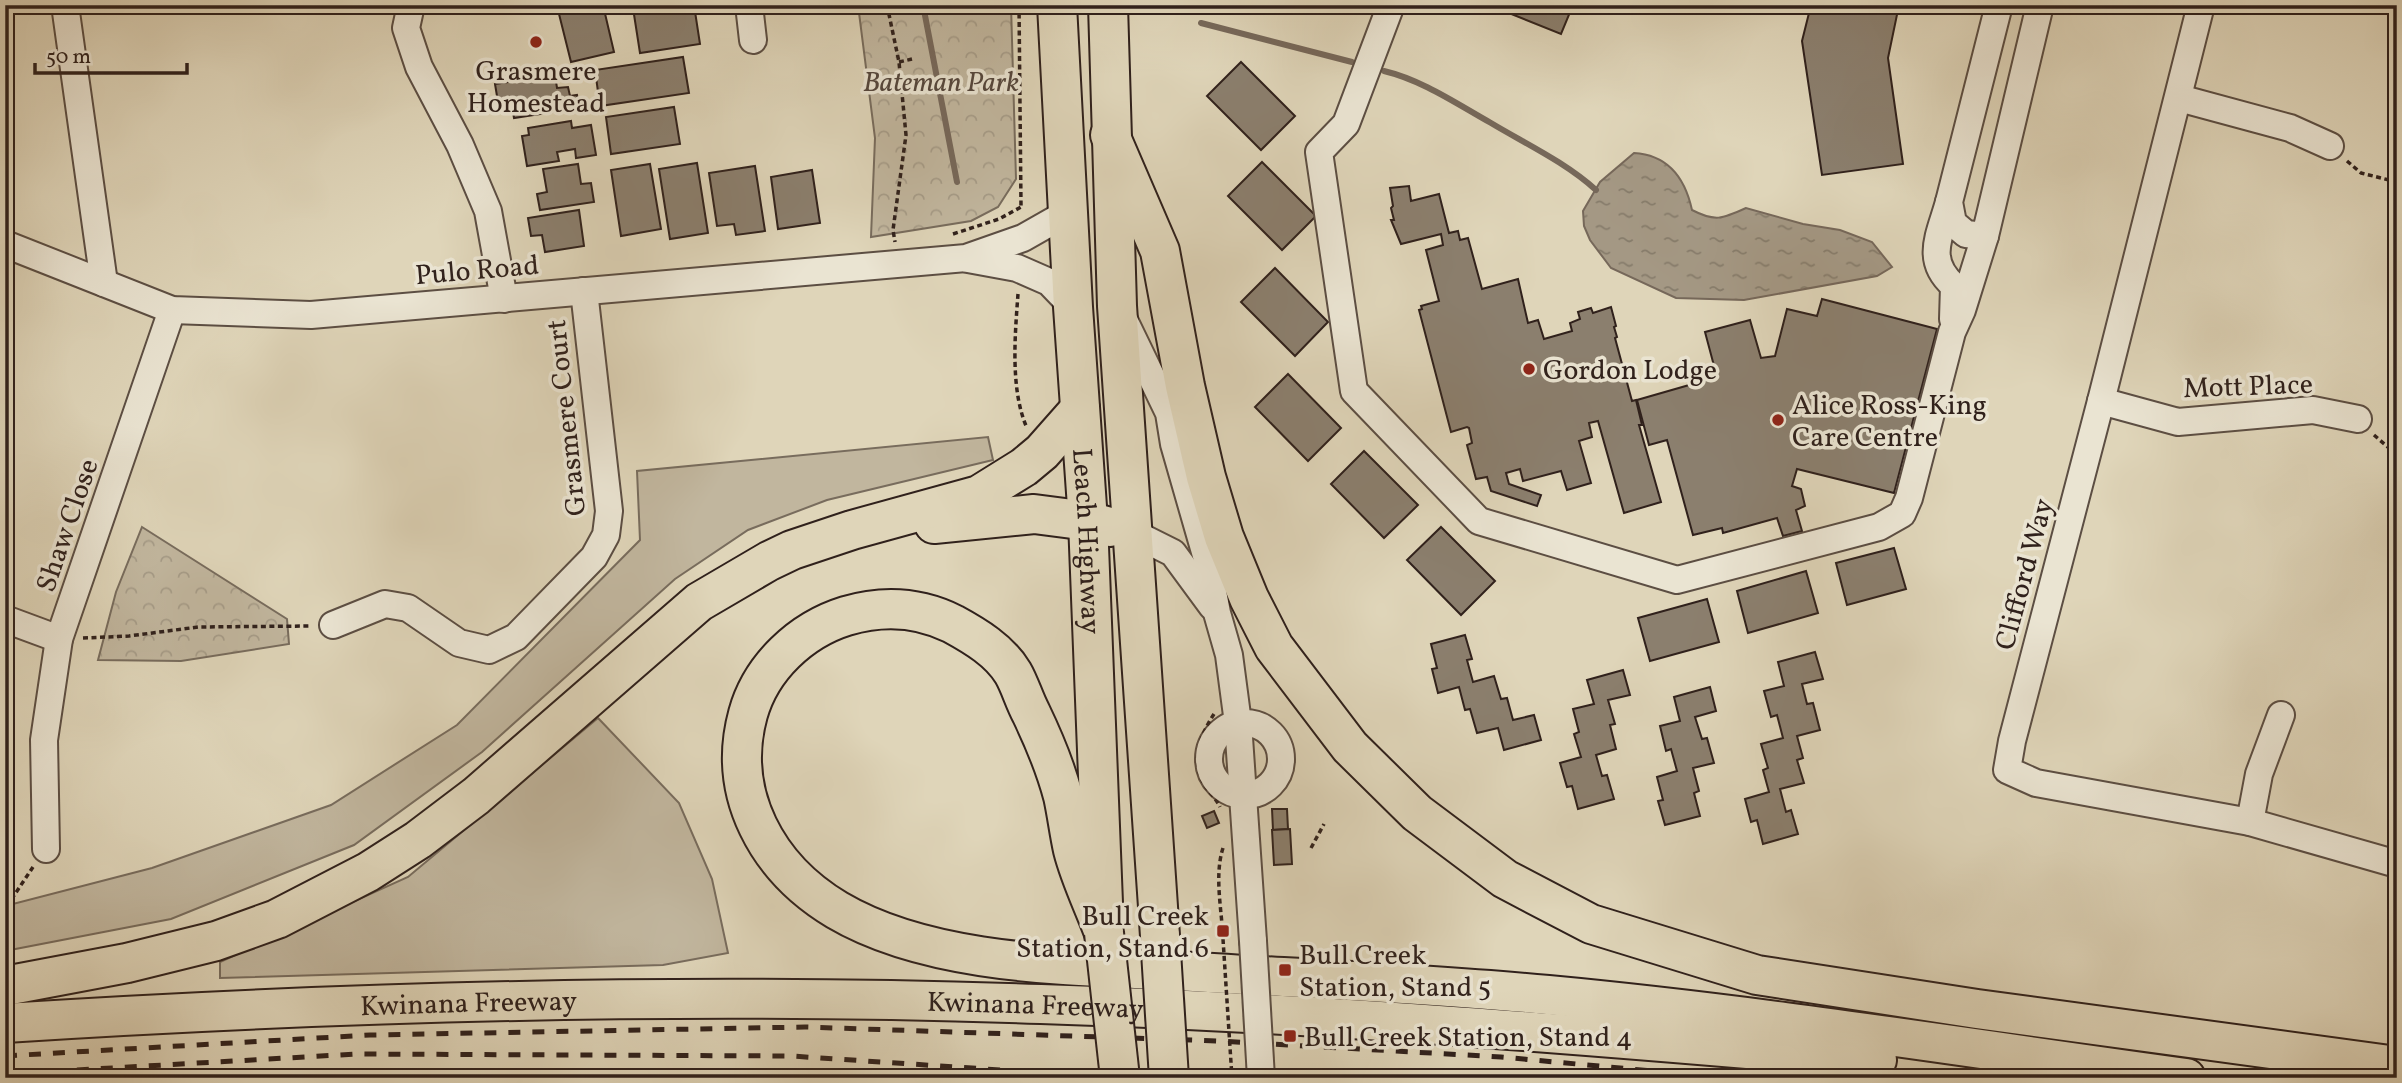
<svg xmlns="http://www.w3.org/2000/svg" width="2402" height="1083" viewBox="0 0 2402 1083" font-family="Vollkorn,serif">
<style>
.green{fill:#c1b69e;stroke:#786c5d;stroke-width:2}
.forest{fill:url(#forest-crowns);stroke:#786c5d;stroke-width:2}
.water{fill:url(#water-ripples);stroke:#76685a;stroke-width:2}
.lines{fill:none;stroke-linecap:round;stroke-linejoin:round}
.stream{stroke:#76685a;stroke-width:6}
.building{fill:#8b7f6e;stroke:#30211c;stroke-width:2}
.minor-casing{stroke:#5c4e43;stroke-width:30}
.highway-casing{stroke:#30211c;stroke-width:42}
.path{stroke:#30211c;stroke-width:3.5;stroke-dasharray:5 3.5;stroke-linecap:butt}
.minor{stroke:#eae4d2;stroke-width:26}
.highway{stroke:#dfd5b9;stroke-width:38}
.rail{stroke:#30211c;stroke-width:5;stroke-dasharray:12 12;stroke-linecap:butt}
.minor-bridge-casing{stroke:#5c4e43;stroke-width:30;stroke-linecap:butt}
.highway-bridge-casing{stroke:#30211c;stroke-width:42;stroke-linecap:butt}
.path-bridge{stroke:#30211c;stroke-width:3.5;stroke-dasharray:5 3.5;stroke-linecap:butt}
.minor-bridge{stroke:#eae4d2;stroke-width:26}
.highway-bridge{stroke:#dfd5b9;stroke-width:38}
.poi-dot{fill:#8f2418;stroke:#eae4d2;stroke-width:2.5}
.labels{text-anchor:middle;stroke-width:7;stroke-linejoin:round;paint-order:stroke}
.poi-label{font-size:28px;fill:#30211c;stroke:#eae4d2;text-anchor:start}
.park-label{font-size:28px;font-style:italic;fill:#54463c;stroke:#eae4d2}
.street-label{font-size:28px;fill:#30211c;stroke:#eae4d2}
</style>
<defs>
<pattern id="forest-crowns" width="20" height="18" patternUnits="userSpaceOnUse" patternTransform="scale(1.75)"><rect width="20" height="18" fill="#c1b69e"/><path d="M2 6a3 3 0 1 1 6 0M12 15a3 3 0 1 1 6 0" fill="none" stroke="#a69c88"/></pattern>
<pattern id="water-ripples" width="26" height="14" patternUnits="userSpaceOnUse" patternTransform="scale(1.75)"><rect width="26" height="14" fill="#a49884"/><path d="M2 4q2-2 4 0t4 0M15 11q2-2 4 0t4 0" fill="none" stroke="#867c6b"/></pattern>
</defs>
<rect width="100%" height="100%" fill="#dfd5b9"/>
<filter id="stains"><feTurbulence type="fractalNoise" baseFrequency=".00286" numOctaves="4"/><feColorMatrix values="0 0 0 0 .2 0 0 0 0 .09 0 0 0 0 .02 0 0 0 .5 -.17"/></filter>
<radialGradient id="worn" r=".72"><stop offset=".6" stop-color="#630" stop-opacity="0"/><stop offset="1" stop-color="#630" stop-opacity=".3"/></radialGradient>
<g class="green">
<path d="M988,437L993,460L827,500L748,530L675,579L482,752L354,845L171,919L5,951V906L152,868L331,805L457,725L640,540L637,471Z"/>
<path d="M598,718L679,803L712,879L728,953L663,965L220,978V962L408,877Z"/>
</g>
<g class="forest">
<path d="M858,5H1011L1016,179L998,207L971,221L871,237L875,138Z"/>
<path d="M142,527L287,619L289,644L181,661L98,660L116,592Z"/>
</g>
<path class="water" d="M1634,153C1668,155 1685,178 1692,210C1715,222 1722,219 1746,208L1803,224L1840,230L1872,242L1892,267L1877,276L1744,300L1676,298L1611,268L1590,240L1584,226L1583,211L1600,182Z"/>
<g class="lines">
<g class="stream">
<path d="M923,5L957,182"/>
<path d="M1201,23L1352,62"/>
<path d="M1384,71C1422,80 1457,104 1491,123C1526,144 1565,162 1596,190"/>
</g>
</g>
<g class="building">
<path d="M468,5H514L469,12Z"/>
<path d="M579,5H603L614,52L571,62L558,10Z"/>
<path d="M652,5H694L700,44L640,53L633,8Z"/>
<path d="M1489,5H1573L1561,34Z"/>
<path d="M1811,5H1899L1888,58L1903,164L1822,175L1802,41Z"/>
<path d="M683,57L689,93L600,106L595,70Z"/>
<path d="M1241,62L1295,116L1261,150L1207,96Z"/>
<path d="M555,75L557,88L568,87L570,96L577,95L579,108L514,118L511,100L498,102L495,84Z"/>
<path d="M674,107L680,144L611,154L606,117Z"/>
<path d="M571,121L572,128L591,125L596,155L576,158L575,149L557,152L559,161L527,166L522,136L529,135L528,128Z"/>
<path d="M1262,162L1316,216L1282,250L1228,196Z"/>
<path d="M697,163L708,233L670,239L659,169Z"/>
<path d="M578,164L581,184L591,183L594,202L540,210L537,194L547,192L543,169Z"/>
<path d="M650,164L661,229L621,236L611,170Z"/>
<path d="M755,166L765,231L736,235L734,224L717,226L709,173Z"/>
<path d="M812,170L820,223L778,229L771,177Z"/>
<path d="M1409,186L1411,201L1439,194L1449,233L1458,231L1460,240L1468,238L1482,289L1518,279L1528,323L1538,320L1544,339L1572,331L1570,323L1580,319L1578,312L1591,308L1593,313L1611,307L1616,326L1614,327L1617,337L1615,338L1632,401L1636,400L1642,425H1639L1661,502L1624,513L1598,421L1589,423L1592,437L1579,441L1591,483L1567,490L1561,471L1523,481L1520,469L1506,473L1509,484L1541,495L1537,506L1491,491L1487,477L1476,479L1467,445L1472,443L1469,428L1467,427L1451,432L1419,310L1422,309L1421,306L1439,301L1426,250L1443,245L1441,234L1401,244L1391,220H1394L1391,208L1393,206L1390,188Z"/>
<path d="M579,210L584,246L545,252L542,235L531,236L528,218Z"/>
<path d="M1275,268L1328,322L1295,356L1241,302Z"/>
<path d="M1822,299L1937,329L1894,493L1797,469L1792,486L1801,489L1805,506L1796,510L1802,531L1783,536L1777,518L1723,533L1722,528L1693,535L1667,440L1649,445L1637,400L1717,377L1705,332L1750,320L1761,358L1775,356L1787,309L1817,316Z"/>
<path d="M1288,374L1341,428L1308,461L1255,407Z"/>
<path d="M1364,451L1418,505L1384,538L1331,484Z"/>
<path d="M1441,527L1495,581L1461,615L1407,560Z"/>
<path d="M1894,548L1906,589L1847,605L1836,563Z"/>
<path d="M1806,571L1818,613L1748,633L1737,591Z"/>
<path d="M1707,599L1719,642L1650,661L1638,618Z"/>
<path d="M1465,635L1472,659L1467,660L1473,682L1494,676L1501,699L1507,698L1513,720L1534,715L1541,740L1504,750L1498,728L1477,733L1470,709L1465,710L1459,687L1438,693L1432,669L1437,668L1431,644Z"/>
<path d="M1815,652L1823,679L1802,684L1807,704L1813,703L1820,730L1797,736L1803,758L1797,760L1804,783L1780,789L1786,812L1791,810L1798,834L1763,844L1757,820L1751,822L1745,799L1769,792L1763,770L1768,768L1761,744L1783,738L1777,715L1771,717L1764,691L1784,686L1778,662Z"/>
<path d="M1623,670L1630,695L1608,700L1615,724L1610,725L1616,749L1596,755L1602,776L1607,775L1614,799L1578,809L1572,786L1567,787L1560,763L1581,757L1574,734L1579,732L1573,709L1594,704L1587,680Z"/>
<path d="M1710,687L1716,711L1695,717L1702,739L1707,738L1714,763L1693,768L1699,791L1694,793L1700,816L1665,825L1658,801L1663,800L1657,777L1677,771L1671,749L1666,751L1660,726L1680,721L1674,697Z"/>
<path d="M1272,809H1287L1288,829L1273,830Z"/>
<path d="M1214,811L1219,823L1207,828L1202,816Z"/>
<path d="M1290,829L1292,864L1274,865L1272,830Z"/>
</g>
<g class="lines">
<defs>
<g id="minor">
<path d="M65,5L104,283"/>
<path d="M411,5L406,28L419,67L460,145L488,211L504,299"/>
<path d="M749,5L753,40"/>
<path d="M1391,5L1346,124L1319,152L1354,391L1479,521L1677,580L1879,527L1902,514L1909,498L1952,332L1962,310L1985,236L2040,5"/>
<path d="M2201,5L2101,401L2012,741L2007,770L2036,783L2250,822L2397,864"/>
<path d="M2179,98L2290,128L2330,146"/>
<path d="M1949,202C1940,235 1924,260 1954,286L1953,319"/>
<path d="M1985,236L1966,234L1953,223L1949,202L1999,5"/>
<path d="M5,244L172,310L311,315L966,258L1023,238L1067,213"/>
<path d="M968,259L1017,268L1049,282L1073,307"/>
<path d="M1124,320L1169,413L1174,444L1207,559L1217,613L1229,655L1238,723L1253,941"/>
<path d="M2101,401L2178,422L2313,410L2358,419"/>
<path d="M1133,533L1173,553L1212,606"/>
<path d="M5,619L59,639"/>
<path d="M333,625L385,604L408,608L459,643L489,650L516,637L594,557L606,535L609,511L584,291"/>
<circle cx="1245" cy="759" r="36"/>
<path d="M2250,822L2259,774L2281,715"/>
<path d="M46,849L44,740L59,639L172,310"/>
</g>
<g id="highway">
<path id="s1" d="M1057,5L1073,307L1088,521L1103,903"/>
<path d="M1108,5L1117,306L1160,936"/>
<path d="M1110,135L1160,251L1185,386L1206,477L1224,537L1249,598L1274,647L1350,747L1417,813L1505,879L1591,924L1757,975L1977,1009L2397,1066"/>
<path d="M934,524L1034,514L1088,521L1110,527"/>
<path d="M1104,933C1094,906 1080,878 1073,850C1069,832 1067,814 1063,796C1055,766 1044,740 1031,713C1024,700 1020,685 1013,673C1000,651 975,636 953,624C919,607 883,605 846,616C801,630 761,667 748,714C726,794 767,868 837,910C935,968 1082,965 1194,972C1312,979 1431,984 1548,995C1762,1015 1974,1049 2186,1078"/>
<path d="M5,986L127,963L216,941L277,919L368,872L418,840L476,796L699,602L769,561L792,550L852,530L979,495L1024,467L1042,452L1080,409"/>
<path id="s2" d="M5,1023C350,1001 696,992 1041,1004C1320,1013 1598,1036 1877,1060"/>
</g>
</defs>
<use href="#minor" class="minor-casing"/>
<use href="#highway" class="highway-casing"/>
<g class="path">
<path d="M887,5L899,62L906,135L893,230L895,242"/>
<path d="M1019,5L1021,206"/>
<path d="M899,62L912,59"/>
<path d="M2347,161L2361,173L2397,182"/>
<path d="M953,234L999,219L1021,207"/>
<path d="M1018,294C1015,335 1010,390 1027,428"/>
<path d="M2374,435L2397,455"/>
<path d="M83,638L129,636L198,627L309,626"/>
<path d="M1214,714C1201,734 1190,760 1204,784C1208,792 1216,798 1220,807"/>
<path d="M1223,848C1214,876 1222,911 1223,939"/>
<path d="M1311,848L1324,824"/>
<path d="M5,903H9L33,867"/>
</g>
<use href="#minor" class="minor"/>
<use href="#highway" class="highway"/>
<g class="rail">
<path d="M5,1056L370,1035L805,1027L1218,1041L1501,1057L1728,1078"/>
<path d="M5,1074L357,1054L791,1056L1121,1078"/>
</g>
<defs>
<path id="minor-bridge" d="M1253,941L1261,1078"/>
<g id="highway-bridge">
<path d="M1104,933L1120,1078"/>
<path d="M1160,936L1169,1078"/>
</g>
</defs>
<use href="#minor-bridge" class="minor-bridge-casing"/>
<use href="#highway-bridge" class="highway-bridge-casing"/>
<path class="path-bridge" d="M1223,939L1232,1078"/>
<use href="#minor-bridge" class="minor-bridge"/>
<use href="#highway-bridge" class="highway-bridge"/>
</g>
<g class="poi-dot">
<circle cx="536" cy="42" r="7"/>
<circle cx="1529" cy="369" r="7"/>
<circle cx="1778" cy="420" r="7"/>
<rect x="1216" y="924" width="14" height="14" rx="3.5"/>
<rect x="1278" y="963" width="14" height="14" rx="3.5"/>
<rect x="1283" y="1029" width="14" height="14" rx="3.5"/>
</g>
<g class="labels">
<g class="poi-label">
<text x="536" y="80" text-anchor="middle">Grasmere<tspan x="536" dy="32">Homestead</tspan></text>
<text x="1543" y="379">Gordon Lodge</text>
<text x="1792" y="414">Alice Ross-King<tspan x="1792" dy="32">Care Centre</tspan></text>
<text x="1209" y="925" text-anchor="end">Bull Creek<tspan x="1209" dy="32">Station, Stand 6</tspan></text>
<text x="1299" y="964">Bull Creek<tspan x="1299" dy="32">Station, Stand 5</tspan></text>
<text x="1304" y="1046">Bull Creek Station, Stand 4</text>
</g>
<g class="park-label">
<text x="941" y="91">Bateman Park</text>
</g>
<g class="street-label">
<text transform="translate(477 269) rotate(-5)" y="10">Pulo Road</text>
<text transform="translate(2248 385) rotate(-2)" y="10">Mott Place</text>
<text transform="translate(565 418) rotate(-96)" y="10">Grasmere Court</text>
<text transform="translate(66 525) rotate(-71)" y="10">Shaw Close</text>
<text dy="10" stroke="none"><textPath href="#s1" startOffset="537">Leach Highway</textPath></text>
<text transform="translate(2023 574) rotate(-75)" y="10">Clifford Way</text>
<text dy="10" stroke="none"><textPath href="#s2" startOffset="464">Kwinana Freeway</textPath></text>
<text dy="10" stroke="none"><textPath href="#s2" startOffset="1031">Kwinana Freeway</textPath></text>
</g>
</g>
<rect width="2402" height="1083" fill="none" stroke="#dfd5b9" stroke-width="28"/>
<rect x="7" y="7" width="2388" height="1069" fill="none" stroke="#30211c" stroke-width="3.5"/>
<rect x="14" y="14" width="2374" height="1055" fill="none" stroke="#30211c" stroke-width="2"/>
<path d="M35 63v10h152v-10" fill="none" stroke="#30211c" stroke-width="3.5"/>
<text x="46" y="63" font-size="21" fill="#30211c" stroke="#eae4d2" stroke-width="5" paint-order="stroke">50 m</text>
<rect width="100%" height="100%" filter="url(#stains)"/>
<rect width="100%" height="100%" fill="url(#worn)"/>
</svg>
